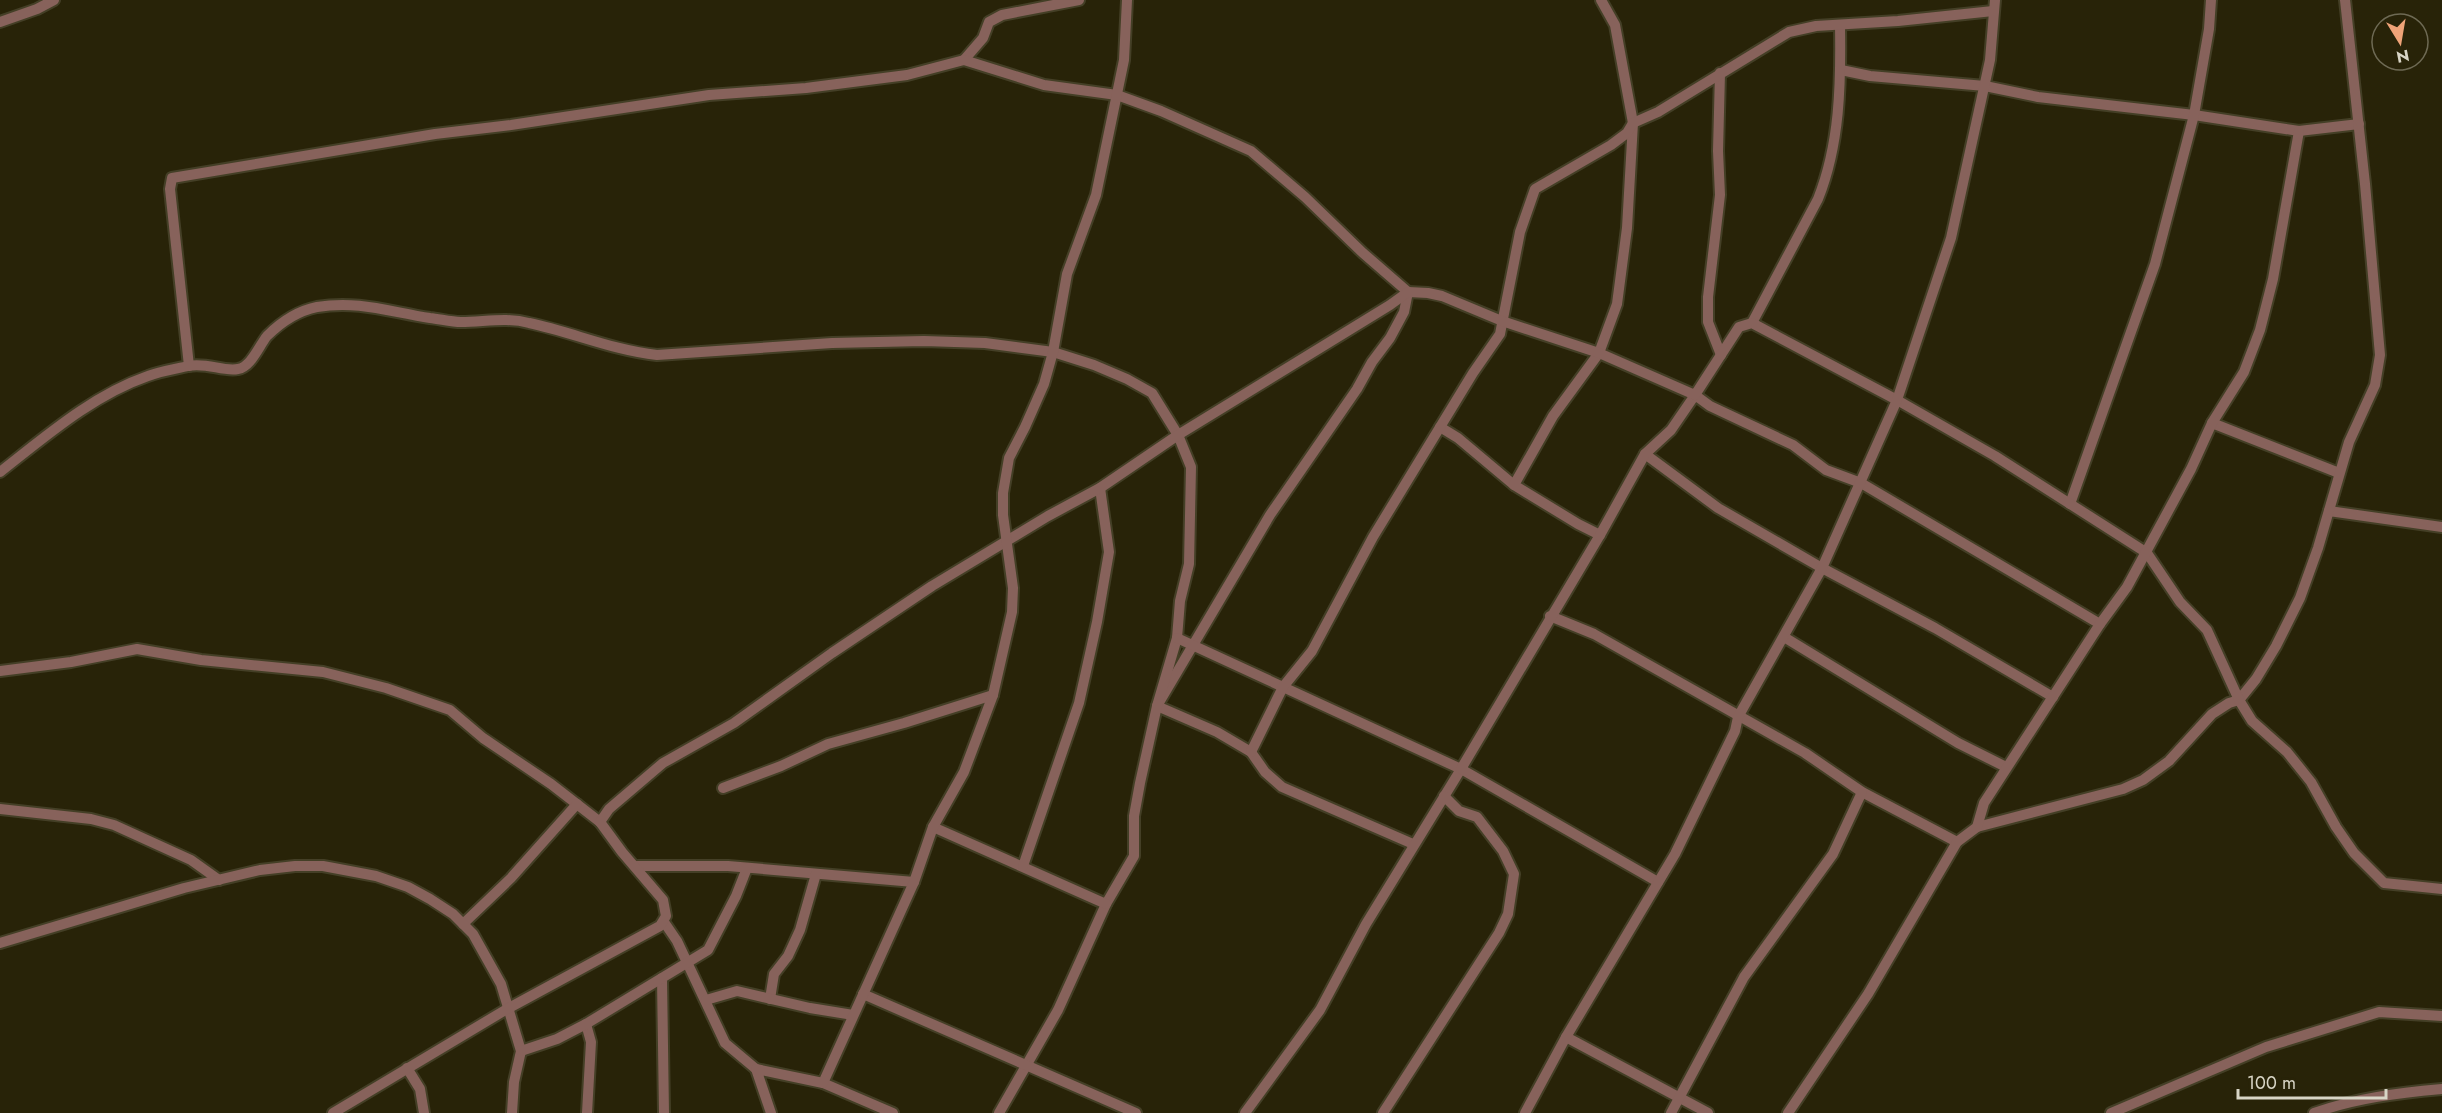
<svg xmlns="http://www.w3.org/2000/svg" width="2442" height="1113" viewBox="0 0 2442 1113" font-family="Jost,sans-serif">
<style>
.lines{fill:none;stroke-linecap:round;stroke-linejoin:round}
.street-casing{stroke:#443f26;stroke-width:14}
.street{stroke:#87625b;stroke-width:10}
</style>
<rect width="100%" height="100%" fill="#282308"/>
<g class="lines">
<defs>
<g id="street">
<path d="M0,22L37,9L54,0"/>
<path d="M964,60L983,38L989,22L1002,15L1079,0"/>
<path d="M1841,70L1870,76L1985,86L2038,97L2194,115L2299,131L2359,124"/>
<path d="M1720,73L1718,151L1720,195L1708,297V322L1721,355"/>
<path d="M1752,323L1818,199C1840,144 1841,84 1840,25"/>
<path d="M189,366L170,189L172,178L435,134L511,125L709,95L806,88L907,75L964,60L1044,85L1117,95L1161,111L1251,151L1305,197L1363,253L1408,292L1404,312L1390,338L1372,362L1357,389L1270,515L1157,706L1217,732L1251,752L1265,772L1282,787L1413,844"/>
<path d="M2212,423L2339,473"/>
<path d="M1440,427L1458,438L1514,485"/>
<path d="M1645,454L1718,508L1822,568L1935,628L2053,697"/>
<path d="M0,472C46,436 93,395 148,376C161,371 175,369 188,366C207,362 223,372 238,369C251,367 259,346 267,336C282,321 297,311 317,307C358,300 390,312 430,318C440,319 451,322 461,322C484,322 507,317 529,323C572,332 612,350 657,355L832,343L924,341L985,343L1053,352L1094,365L1127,379L1152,393L1178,435L1191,467L1189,564L1180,601L1177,638L1157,706L1140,783L1134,816V856L1106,904L1058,1010L999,1113"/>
<path d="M2070,504L2155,264L2194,115L2209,29L2211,0"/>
<path d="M2329,511L2442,527"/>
<path d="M1600,535L1578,524L1514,485L1553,416L1599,353L1617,304L1627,228L1633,123L1615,25L1601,0"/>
<path d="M1550,616L1594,634L1805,753L1862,792L1957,842"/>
<path d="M1784,637L1958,743L2006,767"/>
<path d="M1177,638L1461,769L1366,924L1320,1010L1245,1113"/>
<path d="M0,671L71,662L137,649L201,660L323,672L386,688L450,710L483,738L551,784L600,822"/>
<path d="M1251,752L1283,687L1312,651L1373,537L1473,373L1500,334L1520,232L1535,189L1611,145L1627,133L1633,123L1658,112L1789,32L1816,26L1898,21L1993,11"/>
<path d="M723,788L781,766L828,744L904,723L993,695"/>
<path d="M0,809L91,819L114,825L191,860L219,880"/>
<path d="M933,827L1106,904"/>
<path d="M1977,827L2123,789L2143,780L2169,761L2212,714L2229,703L2239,700L2256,679L2276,646L2300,598L2318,548L2349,442L2375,385L2380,355L2365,184L2345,0"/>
<path d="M635,866H728L914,882"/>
<path d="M1023,866L1079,703L1097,622L1109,552L1100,488"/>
<path d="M1658,882L1461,769L1600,535L1645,454L1671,430L1695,395L1710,406L1793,445L1826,470L1861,483L2100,624"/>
<path d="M664,922L677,941L725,1043L756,1069"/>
<path d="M463,924L511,878L577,804"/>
<path d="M0,943L184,888L260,870L295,866H323L376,876L408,887L430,899L453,914L473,934L501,984L521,1051L514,1082L512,1113"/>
<path d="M662,978L664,1113"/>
<path d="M863,994L1136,1113"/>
<path d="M770,999L774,974L788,956L800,930L816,874"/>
<path d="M706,1000L737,991L810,1008L853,1015"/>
<path d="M586,1024L591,1042L587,1113"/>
<path d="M1566,1037L1708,1113"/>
<path d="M521,1051L557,1039L586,1024L708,950L736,896L747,868"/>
<path d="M407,1068L420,1089L424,1113"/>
<path d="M823,1083L893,1113"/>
<path d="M333,1113L507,1009L660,926L666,916L663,900L622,852L600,822L609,809L663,763L734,723L832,653L932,586L1048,516L1100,488L1178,435L1390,305L1408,292L1428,293L1442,296L1502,321L1599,353L1695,395L1739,327L1752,323L1897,400L1995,456L2147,553L2180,602L2207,630L2239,700L2252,721L2287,752L2311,782L2336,827L2354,853L2384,883L2442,889"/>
<path d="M771,1113L756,1069L823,1083L914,882L933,827L964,772L993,695L1012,612L1013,588L1003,515V493L1009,458L1025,427L1044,384L1053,352L1067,274L1096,195L1124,60L1127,0"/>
<path d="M1383,1113L1499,933L1508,914L1514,874L1503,851L1477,817L1459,811L1444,796"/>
<path d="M1525,1113L1566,1037L1675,854L1735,731L1738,717L1822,568L1897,400L1951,238L1990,60L1995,0"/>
<path d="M1671,1113L1744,977L1833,854L1862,792"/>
<path d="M1788,1113L1868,994L1957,842L1977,827L1984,803L2100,624L2127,587L2191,469L2212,423L2244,372L2260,330L2273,279L2299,131"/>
<path d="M2111,1113L2266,1047L2379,1012L2442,1016"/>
<path d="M2314,1113C2356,1098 2398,1093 2442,1089"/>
</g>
</defs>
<use href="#street" class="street-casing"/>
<use href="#street" class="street"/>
</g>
<g transform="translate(2400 42) rotate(169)"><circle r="28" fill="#282308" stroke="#6e6a54" stroke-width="1.5"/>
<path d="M0-4.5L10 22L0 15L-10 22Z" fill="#efa378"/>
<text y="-9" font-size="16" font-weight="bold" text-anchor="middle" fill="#d8d5c6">N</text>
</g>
<path d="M2238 1089v9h148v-9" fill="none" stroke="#d8d5c6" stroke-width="3"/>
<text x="2247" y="1089" font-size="18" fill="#d8d5c6" stroke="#282308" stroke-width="4.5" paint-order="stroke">100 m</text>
</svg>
